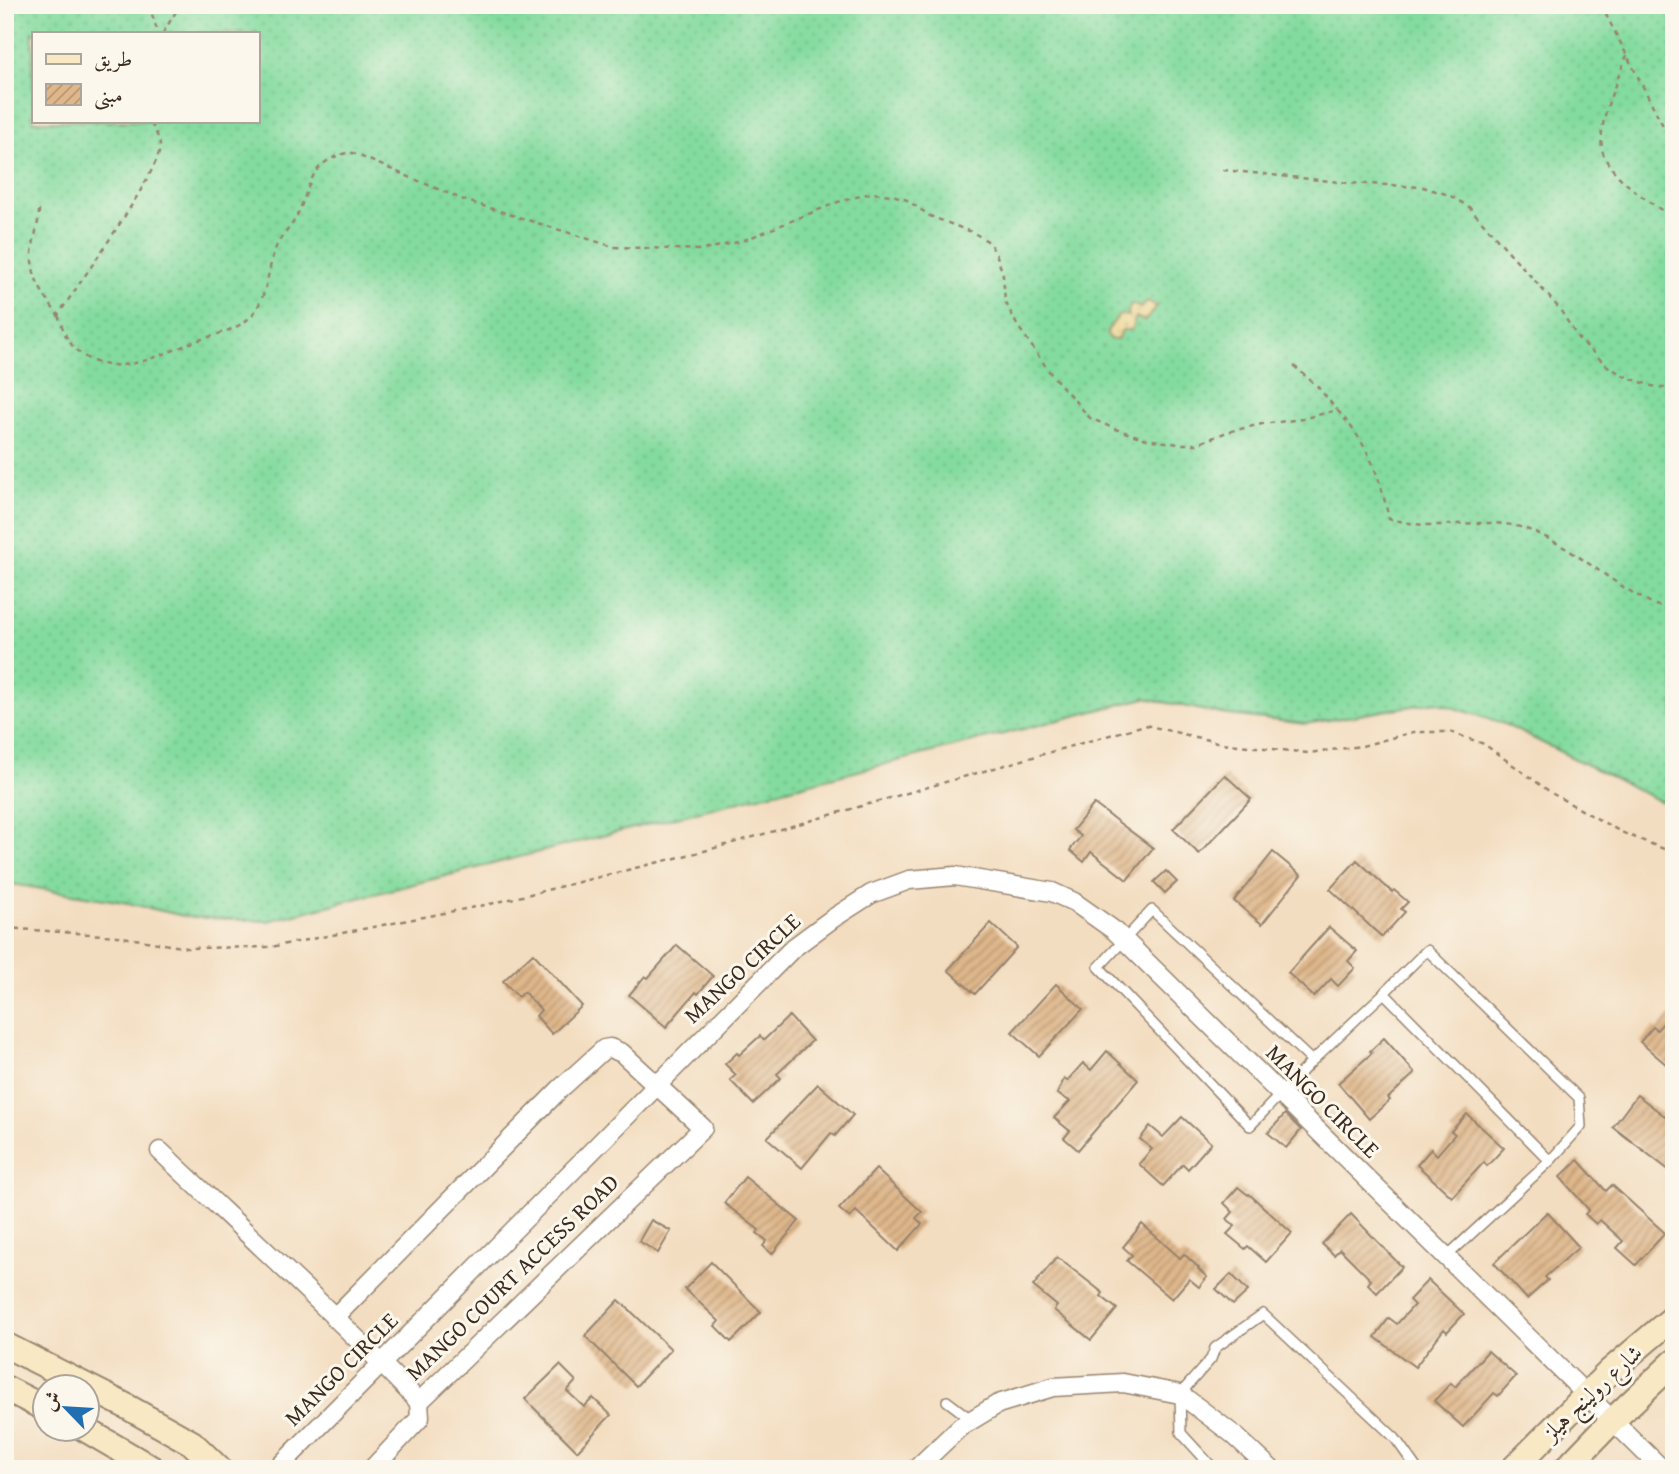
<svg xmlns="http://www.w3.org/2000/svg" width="1679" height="1474" viewBox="0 0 1679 1474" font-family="'Gentium Book Plus',Amiri,serif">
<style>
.grass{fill:url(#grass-dots);stroke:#5f825e;stroke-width:2;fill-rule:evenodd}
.sand{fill:url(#sand-dots);stroke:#94825e;stroke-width:2}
.building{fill:url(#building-hatch)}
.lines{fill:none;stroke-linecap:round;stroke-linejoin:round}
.service-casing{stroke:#97846f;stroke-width:12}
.minor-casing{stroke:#97846f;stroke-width:21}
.secondary-casing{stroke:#97846f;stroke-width:28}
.path{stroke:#97846f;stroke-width:2.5;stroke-dasharray:5 5;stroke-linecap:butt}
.service{stroke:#fff;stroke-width:9}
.minor{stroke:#fff;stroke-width:18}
.secondary{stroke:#f8e8c3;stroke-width:24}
.labels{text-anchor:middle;stroke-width:6;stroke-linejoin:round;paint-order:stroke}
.street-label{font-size:23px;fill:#3b2a1e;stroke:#fbf7ec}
</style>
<defs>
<pattern id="grass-dots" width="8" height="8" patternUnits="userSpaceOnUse" patternTransform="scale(1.75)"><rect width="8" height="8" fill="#83db9f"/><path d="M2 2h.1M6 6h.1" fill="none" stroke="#72bc88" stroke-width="1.8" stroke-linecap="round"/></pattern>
<pattern id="sand-dots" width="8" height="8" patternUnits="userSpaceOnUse" patternTransform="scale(1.75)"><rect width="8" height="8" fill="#eeda9e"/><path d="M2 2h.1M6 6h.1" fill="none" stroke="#cdbb88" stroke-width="1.8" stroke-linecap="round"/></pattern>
<pattern id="building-hatch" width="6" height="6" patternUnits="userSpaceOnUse" patternTransform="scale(1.75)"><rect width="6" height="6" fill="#dfb78b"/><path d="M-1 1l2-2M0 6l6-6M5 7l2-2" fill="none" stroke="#b69571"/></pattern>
</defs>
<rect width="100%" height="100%" fill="#fbf7ec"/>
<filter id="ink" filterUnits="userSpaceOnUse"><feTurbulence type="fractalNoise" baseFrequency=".0143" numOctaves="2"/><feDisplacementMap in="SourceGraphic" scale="14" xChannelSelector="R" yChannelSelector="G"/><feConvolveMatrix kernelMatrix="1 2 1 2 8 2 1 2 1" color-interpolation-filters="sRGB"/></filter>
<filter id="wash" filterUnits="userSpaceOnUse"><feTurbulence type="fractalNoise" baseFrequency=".00686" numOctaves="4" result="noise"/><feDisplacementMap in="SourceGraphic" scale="28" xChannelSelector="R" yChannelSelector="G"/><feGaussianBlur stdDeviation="1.57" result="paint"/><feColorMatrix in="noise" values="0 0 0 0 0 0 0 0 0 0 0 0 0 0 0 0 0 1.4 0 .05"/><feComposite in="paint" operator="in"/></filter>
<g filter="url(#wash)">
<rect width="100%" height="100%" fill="#f3ddc0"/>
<path class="grass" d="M5,5H1674V808L1502,723L1436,702L1305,724L1221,714L1145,698L268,921L188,917L123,902L5,883ZM33,33H257V121H33Z"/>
<path class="sand" d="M1148,301L1156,306L1146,320L1144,321L1136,317L1131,330H1122L1118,339L1113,340L1108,337L1107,331L1119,315L1128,316V309L1132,304L1141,308Z"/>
<g id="blocks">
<g class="building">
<path d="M1225,775L1251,799L1199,854L1173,829Z"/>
<path d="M1094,804L1153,848L1127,880L1091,852L1084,862L1070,850L1081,836L1073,830Z"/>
<path d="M1273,852L1301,875L1262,924L1234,901Z"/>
<path d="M1357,860L1392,892L1394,890L1408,902L1401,909L1405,912L1382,937L1330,889Z"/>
<path d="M1166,871L1177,882L1165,893L1154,882Z"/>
<path d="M991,923L1017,947L975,994L948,970Z"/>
<path d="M1329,927L1357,951L1348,961L1355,968L1338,986L1331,979L1314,997L1288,973Z"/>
<path d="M677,945L713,976L698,994L696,992L666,1027L629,995L645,976L648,978Z"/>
<path d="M533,953L582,1006L552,1034L536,1016L541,1010L524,992L518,997L503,981Z"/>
<path d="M1056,984L1083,1009L1039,1056L1012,1032Z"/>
<path d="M1674,1011V1071L1640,1042L1653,1027L1657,1030Z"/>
<path d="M789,1016L812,1041L777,1074L781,1078L753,1104L730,1080L736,1075L725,1064L737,1053L739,1055L760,1036L764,1040Z"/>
<path d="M1384,1038L1415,1073L1388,1098L1390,1100L1369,1119L1338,1083L1372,1053L1370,1051Z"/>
<path d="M1107,1051L1138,1080L1078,1150L1064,1138L1070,1131L1054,1118L1070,1101L1057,1094L1064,1079L1067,1081L1083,1063L1091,1070Z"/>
<path d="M818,1084L853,1115L835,1136L831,1133L802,1168L767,1138Z"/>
<path d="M1637,1095L1674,1123V1174L1613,1127Z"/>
<path d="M1285,1114L1301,1130L1286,1148L1268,1133Z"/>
<path d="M1467,1114L1504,1148L1487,1166L1484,1162L1452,1197L1417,1165L1431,1149L1437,1155L1455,1134L1451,1131Z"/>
<path d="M1182,1117L1211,1143L1188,1169L1183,1164L1163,1186L1139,1164L1152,1149L1140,1139L1150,1126L1163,1137Z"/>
<path d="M1578,1160L1606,1191L1612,1185L1665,1233L1636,1265L1617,1248L1623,1241L1600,1220L1596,1224L1585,1214L1589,1210L1560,1177Z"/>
<path d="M876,1169L922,1212L916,1218L922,1224L898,1251L856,1211L850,1218L839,1209Z"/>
<path d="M745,1177L799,1221L772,1254L763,1246L767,1241L757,1233L759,1230L724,1203Z"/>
<path d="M1238,1187L1248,1195L1249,1194L1292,1233L1266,1262L1248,1246L1245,1249L1227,1234L1235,1226L1227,1219L1233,1212L1224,1203Z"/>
<path d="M1547,1212L1579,1247L1545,1277L1548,1280L1527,1299L1494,1263Z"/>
<path d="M1351,1214L1402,1267L1377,1293L1368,1284L1371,1280L1340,1249L1334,1255L1322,1244Z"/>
<path d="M651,1220L671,1231L658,1253L639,1241Z"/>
<path d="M1142,1224L1180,1258L1184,1254L1199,1268L1198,1269L1207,1277L1199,1287L1189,1279L1172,1299L1127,1261L1132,1255L1123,1247Z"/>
<path d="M1057,1257L1103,1293L1101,1296L1117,1309L1091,1340L1054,1310L1057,1306L1033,1286Z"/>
<path d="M711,1262L761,1312L731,1342L715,1326L719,1321L685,1289Z"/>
<path d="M1231,1274L1248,1291L1233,1305L1216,1289Z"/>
<path d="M1428,1280L1464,1314L1447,1332L1444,1329L1415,1367L1375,1337L1389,1318L1397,1324L1414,1305L1409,1300Z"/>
<path d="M619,1300L671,1349L636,1386L585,1336Z"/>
<path d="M1488,1351L1516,1376L1498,1396L1494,1393L1463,1427L1434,1401L1451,1383L1455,1387Z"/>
<path d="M560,1365L576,1381L567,1391L584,1407L593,1398L611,1415L577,1451L525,1399Z"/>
</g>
</g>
</g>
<g filter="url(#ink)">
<use href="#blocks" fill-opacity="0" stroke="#97846f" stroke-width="2"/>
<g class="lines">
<defs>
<g id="service">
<path d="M1312,1061L1152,910L1099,967L1250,1126L1312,1061L1384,993"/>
<path d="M1446,1257L1550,1161L1581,1126L1579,1098L1427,950L1384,993L1550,1161"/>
<path d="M947,1401L972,1420"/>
<path d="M1214,1469L1181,1433L1180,1394L1211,1359L1215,1348L1263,1314L1395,1438L1415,1466L1412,1469"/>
</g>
<g id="minor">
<path d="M160,1151C247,1234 336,1315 419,1402L703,1128L622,1053L610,1048L604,1049L560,1089L334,1318"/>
<path d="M277,1469L793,948L832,919L871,894L909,880L955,876L1052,892L1074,902L1115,931L1662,1469"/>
<path d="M372,1469L420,1418L419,1402"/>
<path d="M916,1469L960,1427L998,1404L1053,1387L1123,1383L1180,1394L1234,1435L1271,1469"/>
</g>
<g id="secondary">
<path d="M5,1345L124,1405L192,1443L219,1469"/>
<path d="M5,1388L46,1409"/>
<path d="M83,1428L153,1469"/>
<path d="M1513,1469L1609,1372L1674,1317"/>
<path d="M1566,1469L1612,1421L1674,1362"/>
</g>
</defs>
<use href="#service" class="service-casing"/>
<use href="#minor" class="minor-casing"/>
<use href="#secondary" class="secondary-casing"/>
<g class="path">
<path d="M149,5L158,33"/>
<path d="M1601,5L1674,147"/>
<path d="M163,33L180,5"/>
<path d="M1627,55C1617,81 1598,121 1602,148C1605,174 1653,205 1674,218"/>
<path d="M1223,170L1349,183L1423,187L1449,195L1469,207L1559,308L1578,338L1606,365L1624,376L1652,386L1674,389"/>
<path d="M39,210C39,227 31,244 32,260C33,281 46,299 58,315C75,289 162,169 160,146C160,138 153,128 150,121"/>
<path d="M58,315C61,323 64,333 68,340C100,386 154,358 193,342C212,335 237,331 251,316C268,298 267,269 276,247C280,237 289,230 294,221C313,187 305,163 350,152L464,200L614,247L703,250L742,241L838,202L871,193L893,195L907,200L930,216L974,233L989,242L997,256L1003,275L1005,301L1017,325L1051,374L1090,418L1115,429L1147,439L1178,444H1197L1227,432L1262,424L1302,419L1337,410C1369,445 1379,474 1389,519C1401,521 1414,525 1426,525C1457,526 1493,518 1523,528C1578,546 1618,594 1674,612"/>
<path d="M1294,366L1317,386L1337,410"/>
<path d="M5,928L117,936L187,948L271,947L490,904L708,850L1145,725L1221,743L1308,753L1362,746L1413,732H1450L1484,744L1553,794L1621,832L1674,853"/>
</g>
<use href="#service" class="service"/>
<use href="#minor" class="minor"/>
<use href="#secondary" class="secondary"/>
</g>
</g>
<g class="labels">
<g class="street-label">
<text transform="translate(742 968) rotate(-43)" y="8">MANGO CIRCLE</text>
<text transform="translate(1323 1101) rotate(45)" y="8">MANGO CIRCLE</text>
<text transform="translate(512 1277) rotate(-44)" y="8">MANGO COURT ACCESS ROAD</text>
<text transform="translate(341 1369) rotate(-45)" y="8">MANGO CIRCLE</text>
<text transform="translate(1592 1392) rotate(-43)" y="8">شارع رولينج هيلز</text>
</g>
</g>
<rect width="1679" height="1474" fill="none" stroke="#fbf7ec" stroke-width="28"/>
<rect x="32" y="32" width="228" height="91" fill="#fbf7ec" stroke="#aea59a" stroke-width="2"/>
<rect x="46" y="54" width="35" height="10" fill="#f8e8c3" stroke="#aea59a" stroke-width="2"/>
<text x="94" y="66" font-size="21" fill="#3b2a1e">طريق</text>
<rect x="46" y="84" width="35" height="21" fill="url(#building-hatch)" stroke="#aea59a" stroke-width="2"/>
<text x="94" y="102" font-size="21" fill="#3b2a1e">مبنى</text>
<g transform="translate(66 1408) rotate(295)"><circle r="33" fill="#fbf7ec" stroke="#aea59a" stroke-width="2"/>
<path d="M0-5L12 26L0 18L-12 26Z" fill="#1f6fb2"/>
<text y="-10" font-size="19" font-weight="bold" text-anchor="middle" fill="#3b2a1e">ش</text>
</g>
</svg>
